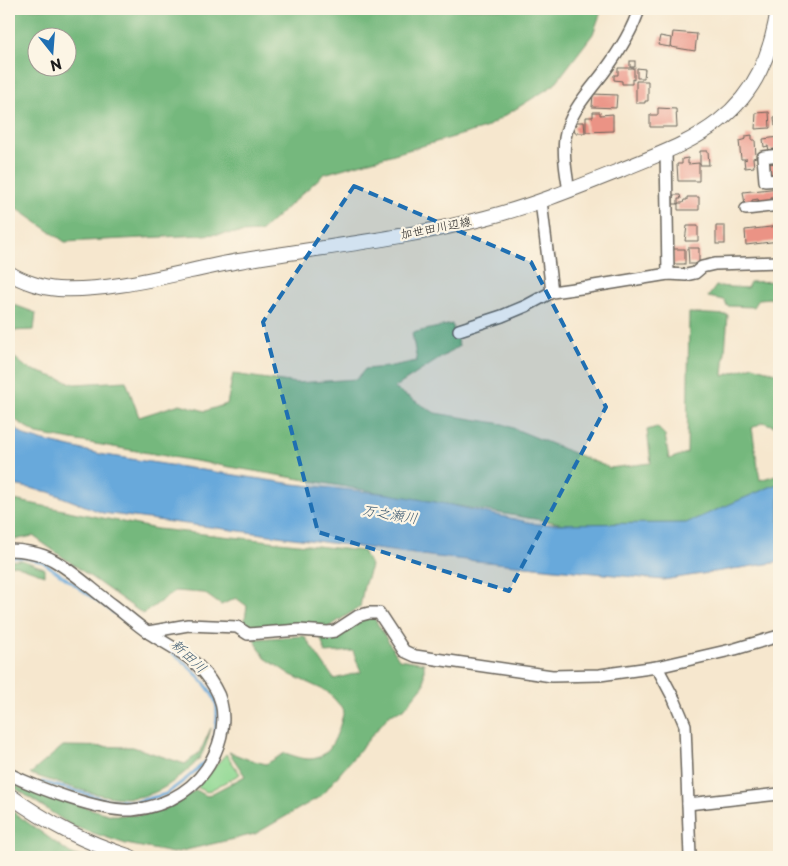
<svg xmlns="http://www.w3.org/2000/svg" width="788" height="866" viewBox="0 0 788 866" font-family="'Playpen Sans','Klee One',sans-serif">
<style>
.green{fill:#90d893;stroke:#567a58}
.forest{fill:#74b87d;stroke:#486a4c;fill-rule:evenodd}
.water{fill:#67a9db;stroke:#42627c}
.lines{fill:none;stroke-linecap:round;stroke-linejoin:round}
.stream{stroke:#67a9db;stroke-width:3}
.building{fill:#eb9385}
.minor-casing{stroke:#68635a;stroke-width:14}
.major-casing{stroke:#68635a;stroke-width:16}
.minor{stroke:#fff;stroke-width:11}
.major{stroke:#fff;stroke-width:14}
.marked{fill:#1f6fb2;fill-opacity:0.2;stroke:#1f6fb2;stroke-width:4;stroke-dasharray:10 6;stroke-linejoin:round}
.labels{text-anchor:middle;stroke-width:4.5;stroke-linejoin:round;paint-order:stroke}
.street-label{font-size:12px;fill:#1c1c1c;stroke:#fcf5e5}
.water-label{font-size:14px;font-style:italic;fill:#3e5b72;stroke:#fcf5e5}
</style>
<rect width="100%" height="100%" fill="#fcf5e5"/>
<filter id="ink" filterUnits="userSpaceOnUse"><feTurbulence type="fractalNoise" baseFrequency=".02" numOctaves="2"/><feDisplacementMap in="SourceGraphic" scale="10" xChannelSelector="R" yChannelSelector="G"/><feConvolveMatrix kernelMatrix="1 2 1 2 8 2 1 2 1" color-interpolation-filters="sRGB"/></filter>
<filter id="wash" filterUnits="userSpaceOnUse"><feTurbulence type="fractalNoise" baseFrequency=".0096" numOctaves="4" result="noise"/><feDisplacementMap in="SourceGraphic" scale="20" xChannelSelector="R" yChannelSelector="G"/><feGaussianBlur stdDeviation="1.12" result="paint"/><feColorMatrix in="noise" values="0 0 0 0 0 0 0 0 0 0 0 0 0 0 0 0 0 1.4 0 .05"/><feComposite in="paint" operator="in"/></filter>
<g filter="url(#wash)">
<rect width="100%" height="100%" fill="#f6e7ce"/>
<path class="green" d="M226,754L240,774L207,792L197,787Z"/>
<g class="forest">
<path d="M9,9H602L593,34L554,85L485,128L324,174L260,232L65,242L9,203ZM38,38H68V68H38Z"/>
<path d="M779,281V311L771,298L759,299L754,307L727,306L724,300L708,297L716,286L747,288L750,282Z"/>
<path d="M9,303L36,313L34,330L9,331Z"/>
<path d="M689,313L728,315L723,376L753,366L779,374V428L763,422L752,428L760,480L779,474V531L681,544L37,434L9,416V353L27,368L75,384L126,381L139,417L180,404L205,411L227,404L233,374L296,383L357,379L365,369L387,367L417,361L412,333L452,324L459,346L394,388L435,413L503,424L610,468L651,463L647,430L657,427L665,435L669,459L687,453Z"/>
<path d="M9,499L157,529L363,551L371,566L364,586L360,607L327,628H251L244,626L247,606L236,598L221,605L204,593L175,591L143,614L33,536L9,541Z"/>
<path d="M21,560L44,568V575L15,565L9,566V561Z"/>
<path d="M374,618L399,659L424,663V685L404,709L390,714L321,796L255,834L173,853L126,844L72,826L9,784L111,815H140L163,810L196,790L207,796L245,776L229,752L247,759L266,764L285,753C292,755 301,759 309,759C332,760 340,727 344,710L328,692L291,675L265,658L254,639L304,636L334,679L361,672L353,651L325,653L321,638L333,637L362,619Z"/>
<path d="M211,728C203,756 202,759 179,777C167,787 153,795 138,797C106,802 61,783 30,774L63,746L133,747L185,764L200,752Z"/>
<path d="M9,809L70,853L80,857H9Z"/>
</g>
<path class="water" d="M9,423L27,437L105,455L293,484L388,494L446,504L537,524L686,523L779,483V562L663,580L437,557L103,513L49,492L9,484Z"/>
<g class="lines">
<g class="stream">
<path d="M9,557H22L43,562L124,620"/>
<path d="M172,653C186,663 211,686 216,703C219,714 215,731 214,742"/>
<path d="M42,782L107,800L136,802L166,794L186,779L205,762"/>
<path d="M230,856L240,857"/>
</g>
</g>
<g id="blocks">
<g class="building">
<path d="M673,32L697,34L695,51L671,47Z"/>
<path d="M660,36L671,38L670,47L658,45Z"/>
<rect x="630" y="61" width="5" height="6"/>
<path d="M618,68H634V80L632,79V84H622V81L614,80V75H618Z"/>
<path d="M637,68L645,69L644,78H637Z"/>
<path d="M636,81H648V101H645V103H636Z"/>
<path d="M593,94L617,95L616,108L592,107Z"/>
<path d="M658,108L676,109L677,127H650V115H658Z"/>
<path d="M593,112H600V115L613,114V131L586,132V117H593Z"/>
<path d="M769,112L770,128L755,129L756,113Z"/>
<path d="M779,116V126H775L774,117Z"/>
<path d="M576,122H584L585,133H575L574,126L577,125Z"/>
<path d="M752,135V140H755L756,157L753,158L754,167L745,168L744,160L747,159H741L739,141L746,139V136Z"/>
<path d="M779,137V149L769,150L768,146L764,147L763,139Z"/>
<path d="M700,151H708L709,165H700Z"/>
<path d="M688,158V164L699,163V181H678L677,164H682V159Z"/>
<path d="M779,163V170L775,171L776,176L769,177L767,164Z"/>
<path d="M779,188V201L777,197L771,198V201L759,203L758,199L752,200V203L745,204L743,192Z"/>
<path d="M673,195H680L681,199H678V204H673Z"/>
<path d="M687,197H699V210H678V203H683L684,200H687Z"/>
<path d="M687,226H698V241H685Z"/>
<rect x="716" y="226" width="9" height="18"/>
<path d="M779,226V241L746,245L745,230Z"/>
<path d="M688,248H699V264H689Z"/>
<rect x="673" y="249" width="12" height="15"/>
</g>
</g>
</g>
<g filter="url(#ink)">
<use href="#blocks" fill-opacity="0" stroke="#68635a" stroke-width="1"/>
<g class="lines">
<defs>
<g id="minor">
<path d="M666,151L668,274"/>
<path d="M779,155L763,157L765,181L779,180"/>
<path d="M569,191C566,173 563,155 565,138C569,112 589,92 604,72C618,53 632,32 639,9"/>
<path d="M541,201L552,292"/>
<path d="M746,209L779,205"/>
<path d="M459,330L502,316L526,306L552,292L559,291L588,287L668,274L686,275L695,273L702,267L715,264L779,262"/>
<path d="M9,550C22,550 41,553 53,560C73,571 94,591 113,605C125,614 137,625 149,633C176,650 198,658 215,688C227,708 224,733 215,753C201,787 167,807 132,810C101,812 37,788 9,774"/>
<path d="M148,632L188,625L237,627L248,634L299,630L328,632L335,631L358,616L369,613H379L404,651L415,656L552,676L600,675L657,667L735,649L779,636"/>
<path d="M657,667L674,699L685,725L690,857"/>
<path d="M688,804L779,794"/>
</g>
<g id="major">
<path d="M9,273C22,281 42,288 58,289C116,292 182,271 239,261C321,247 405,239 485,218C532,206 576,188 621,170C654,156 690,144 719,121C756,92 771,54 778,9"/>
<path d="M9,795C49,824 84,842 131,857"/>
</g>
</defs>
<use href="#minor" class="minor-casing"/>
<use href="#major" class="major-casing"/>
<use href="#minor" class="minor"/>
<use href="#major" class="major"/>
</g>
</g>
<path class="marked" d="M354,186L531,262L606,407L509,591L318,532L263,322Z"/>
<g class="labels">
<g class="street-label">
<text transform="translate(436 228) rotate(-11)" y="4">加世田川辺線</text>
</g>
<g class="water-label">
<text transform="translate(390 514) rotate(9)" y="5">万之瀬川</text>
<text transform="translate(189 656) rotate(43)" y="5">新田川</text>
</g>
</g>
<rect width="788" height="866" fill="none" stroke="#fcf5e5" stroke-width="30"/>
<g transform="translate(52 52) rotate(163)"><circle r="24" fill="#fcf5e5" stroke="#a29e95"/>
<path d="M0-4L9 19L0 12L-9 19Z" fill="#1f6fb2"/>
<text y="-8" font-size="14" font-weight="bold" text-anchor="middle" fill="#1c1c1c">N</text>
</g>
</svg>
